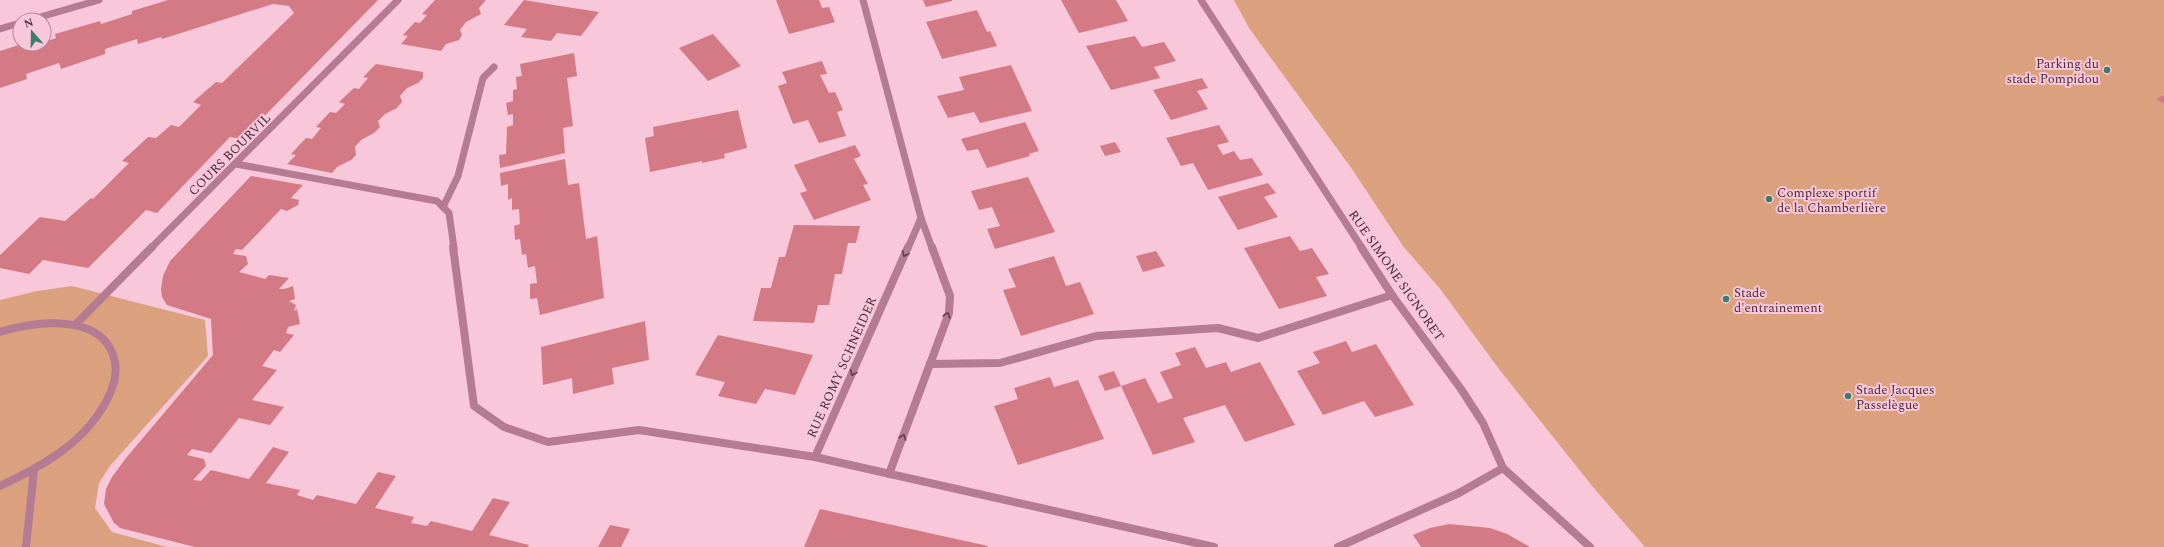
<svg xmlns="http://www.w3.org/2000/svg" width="2164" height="547" viewBox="0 0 2164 547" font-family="Spectral,serif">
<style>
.green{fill:#dba17e}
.building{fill:#d47a85}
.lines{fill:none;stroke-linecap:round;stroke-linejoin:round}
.lane-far1{stroke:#b47b93;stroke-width:7}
.lane{stroke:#b47b93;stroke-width:8}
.street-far1{stroke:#b47b93;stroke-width:7}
.street{stroke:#b47b93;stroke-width:8}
.oneway{stroke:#613d4c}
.poi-dot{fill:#3c7c6a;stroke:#f8c7da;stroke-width:1.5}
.labels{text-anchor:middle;stroke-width:4;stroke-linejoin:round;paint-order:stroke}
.poi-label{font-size:13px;fill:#4c2d3a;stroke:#f8c7da;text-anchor:start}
.street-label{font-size:13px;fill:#4c2d3a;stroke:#f8c7da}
</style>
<rect width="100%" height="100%" fill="#f8c7da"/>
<g class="green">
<path d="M1234,0H2164V547H1645L1593,487L1499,369L1441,290L1403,246L1352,169L1249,28Z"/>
<path d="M72,286L205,320L208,356L110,466L99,483L95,508L112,532L167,547H0V300L37,291Z"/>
</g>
<g class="building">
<path d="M168,0H378L242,139L230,137L157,213L146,210L88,268L43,260L29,274L0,268V255L40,217L65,221L91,198L93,199L129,163L122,161L148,137L156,138L171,125L179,127L201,105L193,102L216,82L222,83L294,13L289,6L273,4L162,39L161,37L138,44L137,39L105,49V54L61,69L59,63L26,74L27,79L0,88V51L22,44L23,49L37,44H44V42L56,38L55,34L100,21L101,24L132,14V11Z"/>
<path d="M435,0H486L479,8L481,14L466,22L460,30L462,35L459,40L446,44L441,51L401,44L408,36L403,35L415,22L420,23L427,15L422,14Z"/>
<path d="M524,0L560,6L599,12L581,36L557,33L551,41L521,37L527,29L504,25Z"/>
<path d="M776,0H819L822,8L829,7L835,22L789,34Z"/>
<path d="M923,0H952V1L926,7Z"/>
<path d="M1061,0H1116L1128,21L1079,33Z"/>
<path d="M977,10L987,32L990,31L997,46L942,59L926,22Z"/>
<path d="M713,34L741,66L708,81L679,48Z"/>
<path d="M1135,36L1142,47L1164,42L1176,61L1154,67L1160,78L1111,90L1086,46Z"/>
<path d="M574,53L577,76L567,78L573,126L563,128L565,153L500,168L499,155L506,154L507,127L513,125V114L508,115L506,103L513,101V90L517,89L516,77L522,76L520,64Z"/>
<path d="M822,61L827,74L820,75L829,93L835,92L843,110L837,112L846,136L819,143L808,120L793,124L778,86L787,83L782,72Z"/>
<path d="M376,64L423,72V78L418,83L407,88L400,96L402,102L397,108L385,114L378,121L380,127L374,133L361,140L355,147L356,155L351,160L337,167L332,173L287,164L296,155L291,154L306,138L312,139L321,128L316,127L330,112L336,113L345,104L339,102L354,88L359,89L368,78L363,77Z"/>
<path d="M1011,65L1032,111L980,123L974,112L948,118L937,96L964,90L959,77Z"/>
<path d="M1202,78L1208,88L1197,91L1208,109L1171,120L1153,90Z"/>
<path d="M2164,95V104L2156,99Z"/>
<path d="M738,110L747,148L724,154L725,158L702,163V161L650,172L645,138L654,136L653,127Z"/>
<path d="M1025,122L1039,151L1029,154L1030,156L987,168L978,149L967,151L961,139Z"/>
<path d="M1219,125L1229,142L1217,145L1223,155L1234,151L1240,160L1252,158L1263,175L1208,190L1193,163L1181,166L1166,138Z"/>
<path d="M1115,142L1121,152L1105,156L1100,146Z"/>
<path d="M855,145L861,156L854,159L868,184L863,185L871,200L814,220L800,193L807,191L794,165Z"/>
<path d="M565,159L568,185L579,183L586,239L597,236L604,298L540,315L537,298L530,299V284L537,283L535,266L528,268L526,254L522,255L520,239L515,240L514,226L520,224L519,209L512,210V198L508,200V184L501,186L500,173Z"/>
<path d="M251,176L303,185L291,198L299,200L298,205L287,211L281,209L242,250L236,249L233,254L246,256L248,264L239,272L265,279L269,275L289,278L279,289H284L293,286L295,299L289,301L296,305L294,311L297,309L300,324L288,327L286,333L294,335L280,352L274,350L262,366L277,370L252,400L284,407L270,425L239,418L211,453L192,449L187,455L204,459L206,466L193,480L201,481L211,470L249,479L273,447L289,452L266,483L300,490L297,495L313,500L317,495L356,504L378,472L396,476L375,508L414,517L411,523L427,526L431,521L472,531L493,498L510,502L489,535L529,545L528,547H195L120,528L114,523L104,504L106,489L112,477L126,458L213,355L211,319L167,305L162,297L161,289L163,276L170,261Z"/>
<path d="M1028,177L1055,232L995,249L987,229L1000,226L992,207L979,210L971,191Z"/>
<path d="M1268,183L1276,193L1264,197L1278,217L1238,230L1218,197Z"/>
<path d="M794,225L860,226L856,243H848L842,274H835L829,305H818L814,323L753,321L761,288H771L779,257H785Z"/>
<path d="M1290,236L1300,251L1312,248L1329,274L1316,277L1327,296L1279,309L1244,248Z"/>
<path d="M1156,251L1165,266L1143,272L1136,256Z"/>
<path d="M1054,256L1066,286L1080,282L1094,314L1021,336L1003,290L1016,287L1008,269Z"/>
<path d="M645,321L649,360L612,368L614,384L573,394L572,378L543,385L541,347Z"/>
<path d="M718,335L813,355L795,395L765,389L756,404L718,396L725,382L695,375Z"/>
<path d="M1346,341L1352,352L1376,344L1414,405L1375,417L1364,401L1323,415L1297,371L1320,363L1313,352Z"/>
<path d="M1195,347L1206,368L1226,362L1231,372L1260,362L1295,425L1245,442L1225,405L1183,418L1195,442L1153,455L1121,386L1145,378L1158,403L1173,398L1160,372L1181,365L1175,353Z"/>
<path d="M1114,371L1121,386L1105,391L1098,376Z"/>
<path d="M1050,377L1054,387L1078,380L1104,439L1018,465L994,406L1018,399L1014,388Z"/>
<path d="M820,509L988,546L987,547H804Z"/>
<path d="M1449,524L1490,528L1507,534L1530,547H1421L1413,535L1430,528Z"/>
<path d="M610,525L630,529L621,547H598Z"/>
</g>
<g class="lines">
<path class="lane-far1" d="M443,207L458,176L483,78L494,67"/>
<path class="lane" d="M930,364L1000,363L1096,336L1218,328L1258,338L1392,295"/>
<g class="street-far1">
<path d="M863,0L921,218L932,248"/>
<path d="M1201,0L1362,248"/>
<path d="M30,20L99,0"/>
<path d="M0,29L20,23"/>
<path d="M236,164L437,201L449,213L454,248"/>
<path d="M151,248L398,0"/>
<path d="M908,248L921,218"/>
</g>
<g class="street">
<path d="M453,247L474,406L504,427L548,442L639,430L815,457L1214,547"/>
<path d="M1361,247L1392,295L1461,389L1483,423L1503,468L1590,547"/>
<path d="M76,324L152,247"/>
<path d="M0,332C36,321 105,312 115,362C118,377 110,397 101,410C78,447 38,468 0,486"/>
<path d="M815,457L908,247"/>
<path d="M889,474L949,313L950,296L932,247"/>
<path d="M26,547L34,470"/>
<path d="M1338,547L1459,493L1503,468"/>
</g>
</g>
<defs><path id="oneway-chevron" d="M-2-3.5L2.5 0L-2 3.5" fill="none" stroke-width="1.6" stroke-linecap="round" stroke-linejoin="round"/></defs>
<g class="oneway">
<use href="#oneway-chevron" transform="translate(905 254) rotate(114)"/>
<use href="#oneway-chevron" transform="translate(947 315) rotate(-74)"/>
<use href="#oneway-chevron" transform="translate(853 373) rotate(114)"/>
<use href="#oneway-chevron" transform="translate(903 437) rotate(-70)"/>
</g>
<g class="poi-dot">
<circle cx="2107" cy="70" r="4"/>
<circle cx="1769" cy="199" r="4"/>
<circle cx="1726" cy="299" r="4"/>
<circle cx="1848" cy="396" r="4"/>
</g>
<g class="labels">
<g class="poi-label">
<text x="2099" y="68" text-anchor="end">Parking du<tspan x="2099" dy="15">stade Pompidou</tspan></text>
<text x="1777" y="197">Complexe sportif<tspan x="1777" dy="15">de la Chamberlière</tspan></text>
<text x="1734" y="297">Stade<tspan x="1734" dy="15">d'entrainement</tspan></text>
<text x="1856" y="394">Stade Jacques<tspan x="1856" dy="15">Passelègue</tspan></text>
</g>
<g class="street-label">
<text transform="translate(229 154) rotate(-45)" y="5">COURS BOURVIL</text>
<text transform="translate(1397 275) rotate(55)" y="5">RUE SIMONE SIGNORET</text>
<text transform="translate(841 367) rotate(-66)" y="5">RUE ROMY SCHNEIDER</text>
</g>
</g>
<g transform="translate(32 32) rotate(340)"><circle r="19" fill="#f8c7da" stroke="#b3899a"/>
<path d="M0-3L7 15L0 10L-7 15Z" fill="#3c7c6a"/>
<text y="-6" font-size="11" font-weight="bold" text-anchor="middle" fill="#4c2d3a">N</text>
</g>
</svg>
